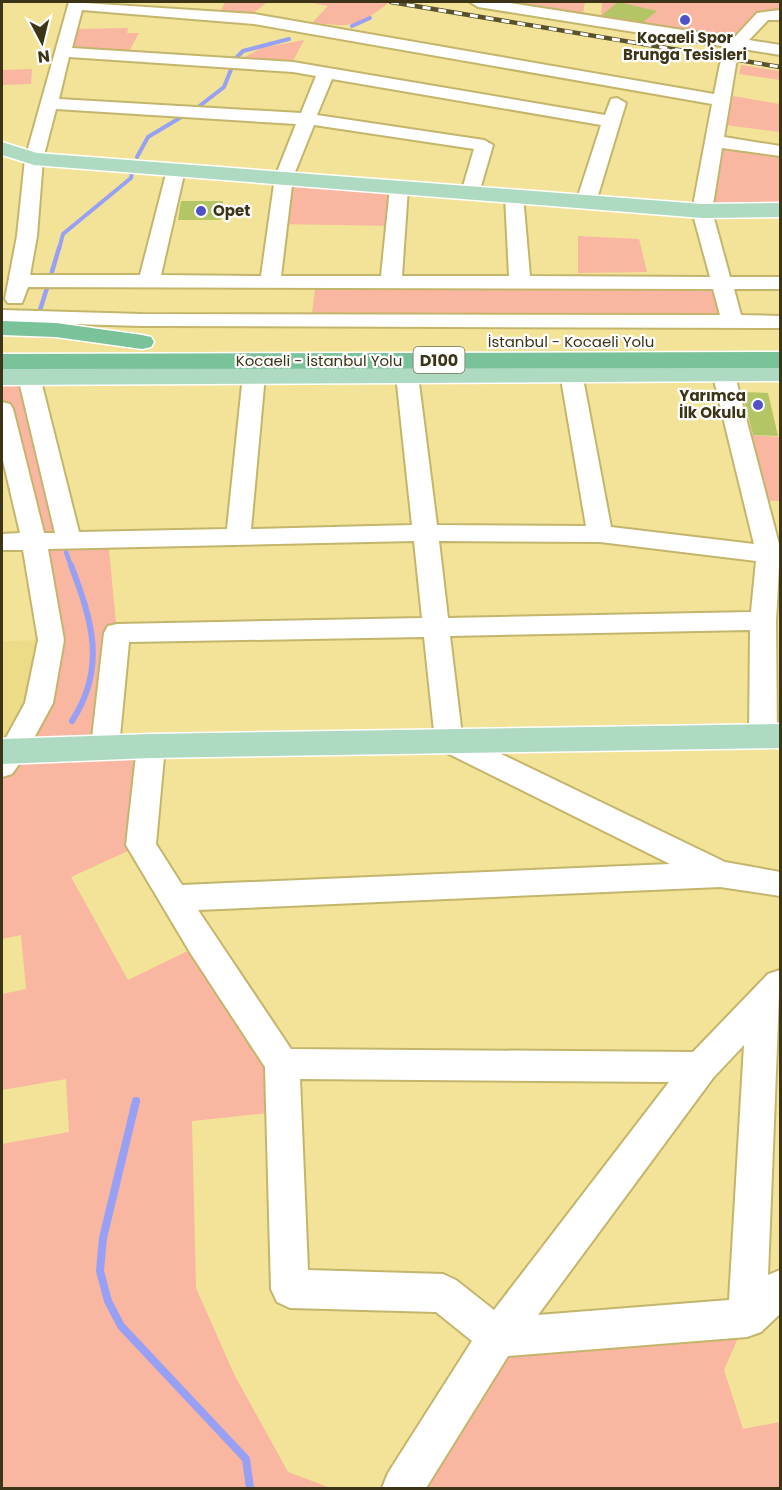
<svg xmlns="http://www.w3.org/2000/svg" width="782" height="1490" viewBox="0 0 782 1490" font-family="Poppins,sans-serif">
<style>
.built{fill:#ecdb87}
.green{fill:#f9b6a0}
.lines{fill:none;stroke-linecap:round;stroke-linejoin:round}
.stream-far3{stroke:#97a0f5;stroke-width:4}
.stream-far2{stroke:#97a0f5;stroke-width:4.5}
.stream-far1{stroke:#97a0f5;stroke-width:6}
.stream{stroke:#97a0f5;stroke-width:8}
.building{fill:#b3c565}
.minor-casing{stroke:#c4b56c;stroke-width:4}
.major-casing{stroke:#fff;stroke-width:3}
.highway-casing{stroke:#fff;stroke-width:3}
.minor{fill:#fff;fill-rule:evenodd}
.major{fill:#afdac2;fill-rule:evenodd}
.highway{fill:#7ac299;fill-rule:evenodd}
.rail-casing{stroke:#59512b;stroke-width:4.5}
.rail{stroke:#fff;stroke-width:3;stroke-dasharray:8;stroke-linecap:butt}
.poi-dot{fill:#5251c8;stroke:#fff;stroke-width:2}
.labels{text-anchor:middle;stroke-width:4.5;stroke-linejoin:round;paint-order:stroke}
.far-poi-label{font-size:15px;font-weight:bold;fill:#3b3416;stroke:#fff}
.far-street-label{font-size:15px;fill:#3b3416;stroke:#fff}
.shield{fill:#fff;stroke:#76715c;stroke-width:1.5}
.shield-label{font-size:16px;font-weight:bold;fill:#3b3416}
</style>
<rect width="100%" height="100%" fill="#f2e398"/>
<path class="built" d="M51,640L12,752H2V641Z"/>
<g class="green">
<path d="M225,2H267L255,12L221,11Z"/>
<path d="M308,2H379L388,3C356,29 351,26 312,23L328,6Z"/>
<path d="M504,2H585L583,13Z"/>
<path d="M602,2H780V10L756,11L738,37L601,16Z"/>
<path d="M128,28L127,33H139L129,51L69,49L75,29Z"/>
<path d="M304,40L291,65L238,61L261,48Z"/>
<path d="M741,65L780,71V80L739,74Z"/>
<path d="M32,69L31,84L2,85V70Z"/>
<path d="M733,96L780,104V132L725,125Z"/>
<path d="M713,141L780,151V210L702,211Z"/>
<path d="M284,177L399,188L396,226L277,224Z"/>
<path d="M578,236L639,239L647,272L578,273Z"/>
<path d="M316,281L720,283L731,321H311Z"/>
<path d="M2,377H29L69,541L108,540L117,633L105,747L151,746L141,845L71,877L128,980L202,944L282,1064L268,1113L192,1121L196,1288L234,1374L288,1472L331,1488H2V1144L69,1132L66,1079L2,1090V994L26,989L21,935L2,939V766L12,752L51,640L34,542L2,409Z"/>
<path d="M750,435L780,437V501H768Z"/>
<path d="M747,1318L724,1370L743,1429L780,1422V1488H403L497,1337Z"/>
</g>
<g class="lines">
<g class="stream-far3">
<path d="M352,26L370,18"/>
<path d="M235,59L243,51L289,39"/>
<path d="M197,108L224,87L232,67"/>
<path d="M137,157L148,137L183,116"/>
<path d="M59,249L63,234L131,178L132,173"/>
</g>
<g class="stream-far2">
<path d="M51,275L59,248"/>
<path d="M40,310L47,288"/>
<path d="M66,552L71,566"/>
</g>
<path class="stream-far1" d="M71,565C92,621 107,667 72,721"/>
<path class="stream" d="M136,1101L103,1238L100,1271L108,1301L121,1326L246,1459L250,1488"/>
</g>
<g class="building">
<path d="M618,2L657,11L643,22L602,15Z"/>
<path d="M181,201H223L221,220H178Z"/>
<path d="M742,392L768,393L778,436L753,435Z"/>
</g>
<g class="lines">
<defs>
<g id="minor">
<path d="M69,2L254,14L714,94L720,64L728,47L478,7L470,2H504L734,38L757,13L780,10V20H768L749,40L780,45V55L743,49L736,64L724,137L780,146V156L722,148L712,211L730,277H780V289H734L741,315L780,316V328L142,326L2,322V310L142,314L720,315L713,289L28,287L22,303H8L5,299L17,236L25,159ZM82,10L254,24L712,104L692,211L710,277L530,276L523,196L514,190L505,196L509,276H402L408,188L399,182L390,188L381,276H281L293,177L314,125L474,149L461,193L470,199L479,193L493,145L484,140L317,115L332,79L601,125L576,202L586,208L596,202L626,103L617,98L611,99L605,115L293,62L72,48ZM69,57L293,72L316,76L301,113L59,99ZM56,109L296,124L275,177L261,276L161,275L185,170L176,164L167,170L140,275H30L37,236L43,159Z"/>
<path d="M723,365L731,367L734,372L780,548L776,621L777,736L773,744L763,747L753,744L749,736L750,630L450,636L462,735L725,862L780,872V896L720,887L198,910L291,1049L693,1052L768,974L780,970L768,1275L780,1270V1314L761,1332L747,1337L508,1356L426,1488H382L388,1473L472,1341L436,1312L290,1308L277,1302L271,1289L265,1067L191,954L126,845L137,746L141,738L151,735L161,738L165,746L156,844L182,885L670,864L439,749L435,741L424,637L129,642L119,747L115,755L105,758L95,755L91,747L104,633L108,626L117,624L422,618L414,541L48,549L64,640L53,703L22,760L12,774L2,777V745L25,703L38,640L23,550H2V534L20,533L2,456V402L10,404L13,409L44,533H55L18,377L21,372H37L40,377L79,532L227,529L243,375L246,370H262L265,375L251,529L412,525L396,375L399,370H415L418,375L437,525L586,526L560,373L563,368H579L582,373L611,527L754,544L712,372L715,367ZM439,541L600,542L756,561L751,612L448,618ZM744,1045L729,1300L538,1315L713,1078ZM300,1079L669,1082L494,1310L456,1280L443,1274L308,1270Z"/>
</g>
<g id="major">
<path d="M2,142L37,153L702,204L780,203V217L702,218L34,165L2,155Z"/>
<path d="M780,365V381L2,385V369Z"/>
<path d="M780,724V748L151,758L2,764V739L151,734Z"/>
</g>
<g id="highway">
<path d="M2,321L56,323L142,335L151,337L154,342L151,347L142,349L56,337L2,335Z"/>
<path d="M780,352V368L2,369V354Z"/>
</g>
</defs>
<use href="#minor" class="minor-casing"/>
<use href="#major" class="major-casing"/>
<use href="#highway" class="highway-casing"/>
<use href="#minor" class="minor"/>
<use href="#major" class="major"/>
<use href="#highway" class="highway"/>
<defs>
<path id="rail" d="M391,2L780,67"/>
</defs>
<use href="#rail" class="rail-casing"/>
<use href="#rail" class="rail"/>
</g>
<g class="poi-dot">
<circle cx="685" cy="20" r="6"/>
<circle cx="201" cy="211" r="6"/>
<circle cx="758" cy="405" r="6"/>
</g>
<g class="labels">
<g class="far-poi-label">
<text x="685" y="43">Kocaeli Spor<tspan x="685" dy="17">Brunga Tesisleri</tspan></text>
<text x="213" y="216" text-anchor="start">Opet</text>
<text x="746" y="401" text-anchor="end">Yarımca<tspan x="746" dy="17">İlk Okulu</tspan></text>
</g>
<g class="far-street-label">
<text x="571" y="347">İstanbul - Kocaeli Yolu</text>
<text x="319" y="366">Kocaeli - İstanbul Yolu</text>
</g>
<rect class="shield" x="413.5" y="347" width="51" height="26" rx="4.5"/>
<g class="shield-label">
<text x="439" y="366">D100</text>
</g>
</g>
<rect width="782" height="1490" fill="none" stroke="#3b3416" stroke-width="6"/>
<g transform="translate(42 42) rotate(173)" stroke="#ffffff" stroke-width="4.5" paint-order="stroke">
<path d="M0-4.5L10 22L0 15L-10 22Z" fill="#3b3416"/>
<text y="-9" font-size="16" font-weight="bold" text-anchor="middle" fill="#3b3416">N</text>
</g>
</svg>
